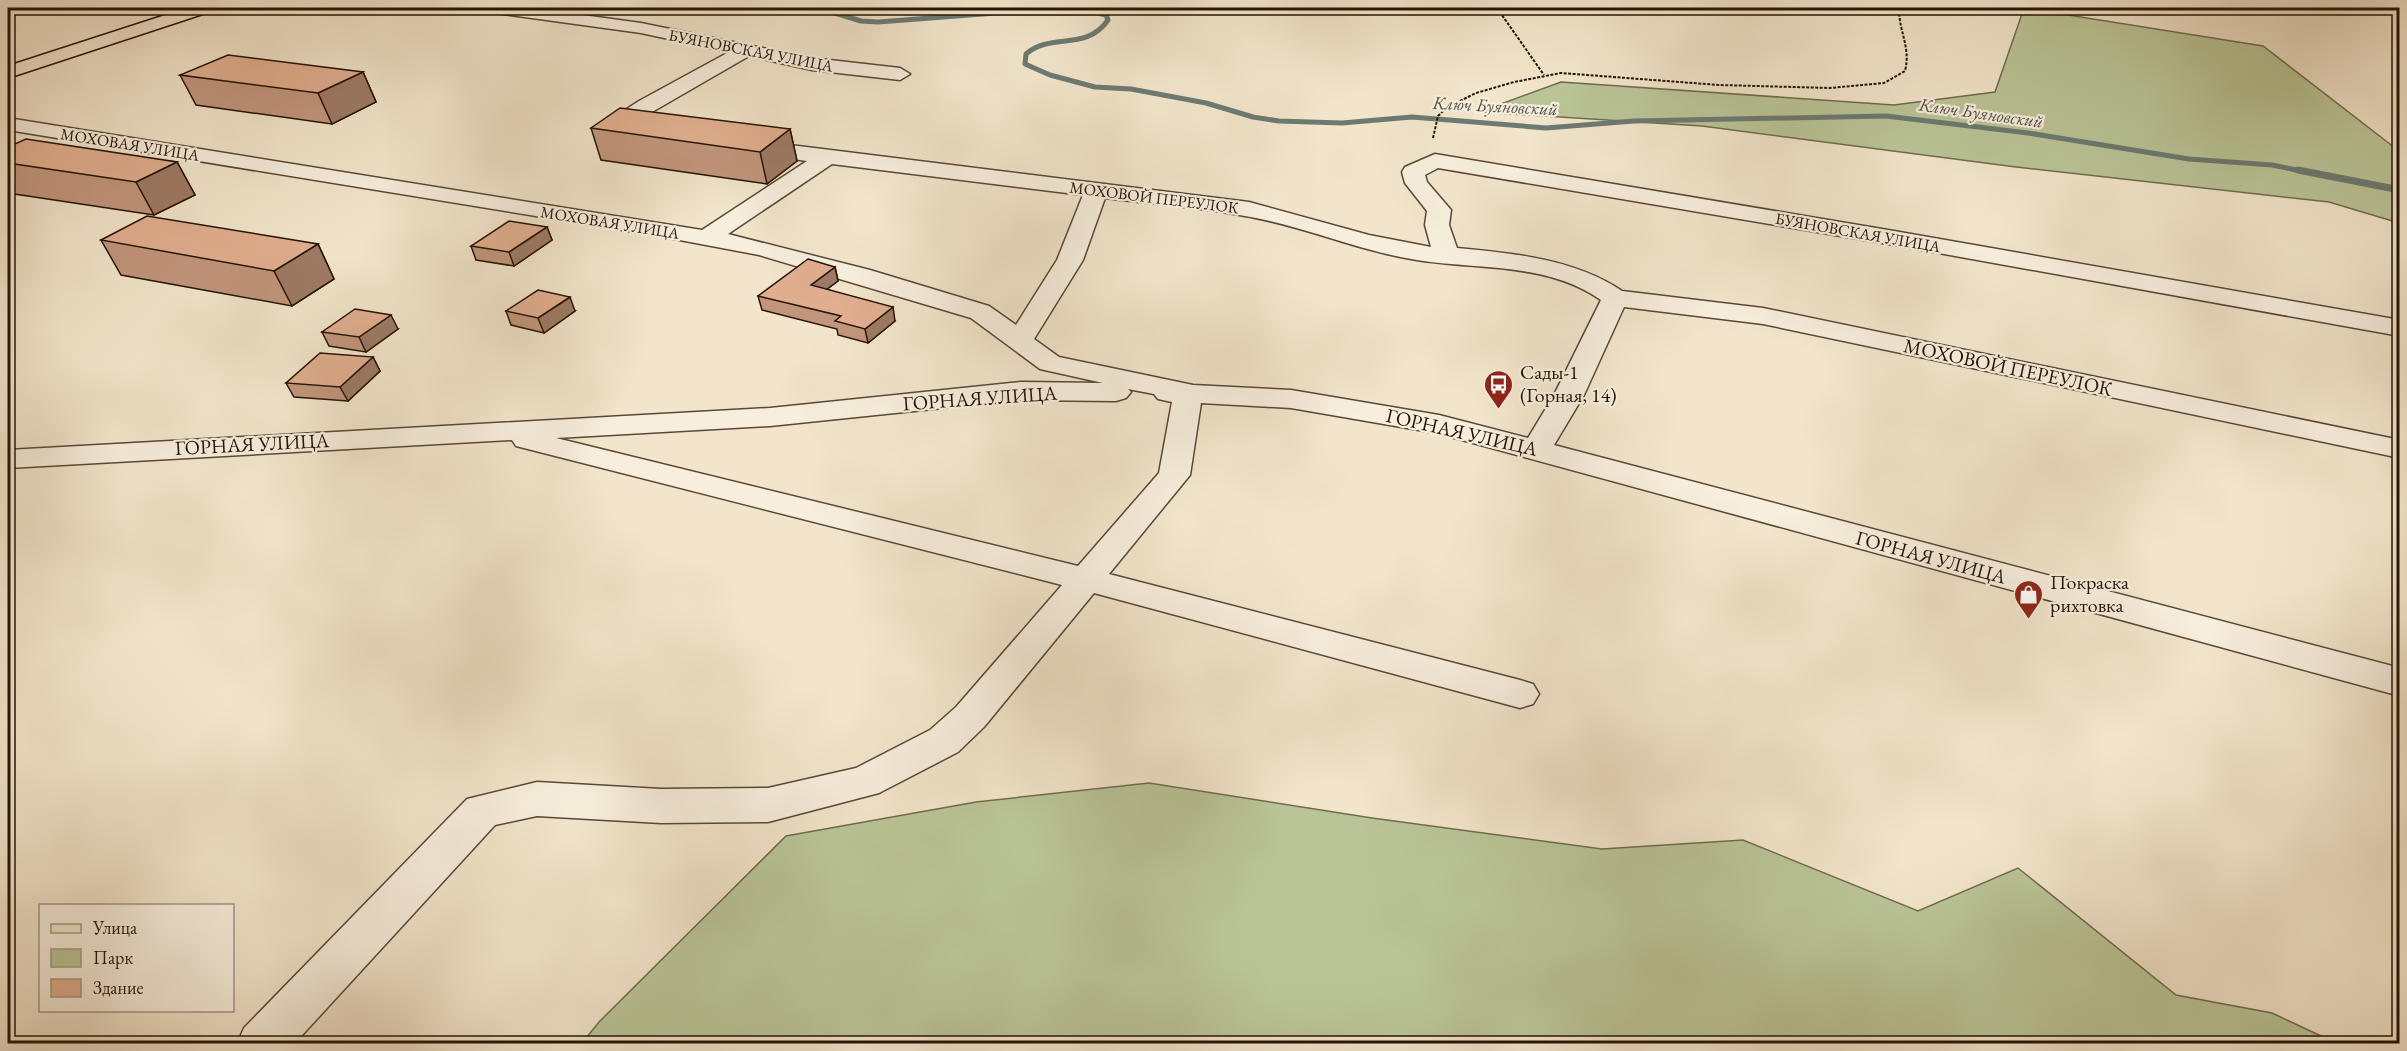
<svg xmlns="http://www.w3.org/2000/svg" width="2407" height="1051" viewBox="0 0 2407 1051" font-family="'EB Garamond',serif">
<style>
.green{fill:#bac597;stroke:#6f6c4e;stroke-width:1.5}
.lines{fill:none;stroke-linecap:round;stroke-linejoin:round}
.stream-far1{stroke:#6c7a72;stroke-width:5}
.stream{stroke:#6c7a72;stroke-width:7}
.minor-casing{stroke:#584836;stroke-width:3}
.major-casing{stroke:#241405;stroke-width:3}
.path{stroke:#241405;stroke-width:2;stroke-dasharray:3 1.5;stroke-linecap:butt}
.minor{fill:#f7eedd;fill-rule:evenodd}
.major{fill:#f2e5cb;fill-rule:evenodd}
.wall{fill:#c2967c;stroke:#241405;stroke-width:1.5}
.shaded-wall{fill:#9e7a65;stroke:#241405;stroke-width:1.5}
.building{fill:#e1af90;stroke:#241405;stroke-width:1.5}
.labels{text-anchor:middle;stroke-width:4.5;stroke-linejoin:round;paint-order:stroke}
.far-street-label{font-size:16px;fill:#241405;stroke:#f7eedd}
.far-water-label{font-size:18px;font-style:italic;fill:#4e5045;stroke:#f7eedd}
.street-label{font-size:20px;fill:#241405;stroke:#f7eedd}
.poi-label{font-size:20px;fill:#241405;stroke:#f7eedd;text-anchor:start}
</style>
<rect width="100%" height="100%" fill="#f2e5cb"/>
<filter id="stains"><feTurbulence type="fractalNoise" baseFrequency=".00333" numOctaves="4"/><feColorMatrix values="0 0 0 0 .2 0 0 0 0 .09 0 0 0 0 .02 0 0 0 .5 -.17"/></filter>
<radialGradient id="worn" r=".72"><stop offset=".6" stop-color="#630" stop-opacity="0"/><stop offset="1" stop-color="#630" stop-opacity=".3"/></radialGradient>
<g class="green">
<path d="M2024,8L2263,46L2399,151V223L2329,202L2016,167L1702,126L1479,112L1561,82L1894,105L1995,92Z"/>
<path d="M1149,783L1372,818L1602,849L1743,840L1918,911L2018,868L2176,995L2272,1013L2336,1043H582L599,1022L786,836L976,802Z"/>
</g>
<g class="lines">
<path class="stream-far1" d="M818,8L861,21L878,22L996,13H1098L1106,15L1108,20C1086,52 1051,32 1026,54L1025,64L1050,75L1095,87L1131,89L1206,103L1253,117L1279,121L1342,123L1412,117L1546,128L1634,121L1886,116L2028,133L2189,159L2272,165L2306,172"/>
<path class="stream" d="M2298,170L2400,190"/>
<defs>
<g id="minor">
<path d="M487,8H531L641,23L812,58L900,68L910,74L900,80L812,70L749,56L626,127L629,130L625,134L618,136L602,133L598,129L602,125L639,101L729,52L641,33L496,13Z"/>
<path d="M8,118L702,230L807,161L742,152L739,147L742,142L750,140L1249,202L1369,235L1431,247L1425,225L1427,211L1405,183L1402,172L1405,167L1435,154L1894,231L2400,320V336L1894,245L1438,168L1425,175L1427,182L1451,210L1449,225L1457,248C1512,253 1575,259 1622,291L1763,308L2400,440V458L1763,324L1624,307L1584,395L1554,445L2400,668V696L1436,433L1291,408L1201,403L1190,475L1109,574L1520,680L1533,684L1539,694L1533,704L1520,708L1094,593L984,727L958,752L879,793L768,822L661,823L537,816L495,825L294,1044H237L244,1028L467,799L537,782L661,789L768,788L856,768L930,730L956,707L1062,585L516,446L512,440L8,468V450L770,408L1021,382L1103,383L1040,369L971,318L759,255L653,235L8,130ZM832,164L1083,195L1057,260L1016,325L989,306L870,270L728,234ZM1105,198C1152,204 1199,207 1245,216C1304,226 1358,251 1417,260C1478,270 1547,262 1601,300L1554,395L1528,438L1439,415L1291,390L1193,385L1059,357L1034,339L1083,260ZM1128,389L1154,394L1158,399L1172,402L1159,473L1078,566L556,438L770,426L1021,400L1116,401L1126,398L1131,392Z"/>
</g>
<path id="major" d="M187,8H212L209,12L8,78V66Z"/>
</defs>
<use href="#minor" class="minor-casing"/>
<use href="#major" class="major-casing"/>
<g class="path">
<path d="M1497,8L1544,75"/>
<path d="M1433,138L1438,116L1446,108L1476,93L1514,82L1561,73L1719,85L1830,88L1884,83L1905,71C1911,47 1899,33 1899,8"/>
</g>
<use href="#minor" class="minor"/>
<use href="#major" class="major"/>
</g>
<g class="wall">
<path d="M363,72L376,102L332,124L196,105L180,75Z"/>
<path d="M591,128L790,129L797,161L767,184L601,160Z"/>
<path d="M8,147L177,162L195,195L154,215L8,193Z"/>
<path d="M547,227L552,240L514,266L476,260L471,246Z"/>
<path d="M101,240L318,244L334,279L292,306L121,275Z"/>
<path d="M835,267L838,281L827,289L895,321L868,343L838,335L837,329L762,310L758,296Z"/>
<path d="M506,311H575L544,333L511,325Z"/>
<path d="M398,329L366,352L329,346L322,332Z"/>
<path d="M373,357L380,371L348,401L294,397L286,383Z"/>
</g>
<g class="shaded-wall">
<path d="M363,72L376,102L332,124L318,93Z"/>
<path d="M790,129L797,161L767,184L760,152Z"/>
<path d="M177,162L195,195L154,215L136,182Z"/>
<path d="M547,227L552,240L514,266L509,252Z"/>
<path d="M318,244L334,279L292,306L274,271Z"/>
<path d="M835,267L838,281L814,299L811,285Z"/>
<path d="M570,297L575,311L544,333L538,318Z"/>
<path d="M893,307L895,321L868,343L865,329Z"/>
<path d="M391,315L398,329L366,352L359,337Z"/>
<path d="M373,357L380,371L348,401L340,387Z"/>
</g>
<g class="building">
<path d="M228,55L363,72L318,93L180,75Z"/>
<path d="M620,108L790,129L760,152L591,128Z"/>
<path d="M26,139L177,162L136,182L8,163V147Z"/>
<path d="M147,216L318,244L274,271L101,240Z"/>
<path d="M509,221L547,227L509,252L471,246Z"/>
<path d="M808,259L835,267L811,285L893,307L865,329L835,321L841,316L758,296Z"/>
<path d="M538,290L570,297L538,318L506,311Z"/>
<path d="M355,309L391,315L359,337L322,332Z"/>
<path d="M320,353L373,357L340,387L286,383Z"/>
</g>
<defs>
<symbol id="bus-pin" viewBox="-11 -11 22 30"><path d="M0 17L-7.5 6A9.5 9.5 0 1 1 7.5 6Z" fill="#8f2418" stroke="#f7eedd"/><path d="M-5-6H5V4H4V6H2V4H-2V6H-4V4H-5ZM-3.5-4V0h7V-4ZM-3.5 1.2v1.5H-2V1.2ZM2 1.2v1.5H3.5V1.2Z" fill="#fff"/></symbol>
<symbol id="shop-pin" viewBox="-11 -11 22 30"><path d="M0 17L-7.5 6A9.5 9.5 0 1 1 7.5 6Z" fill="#8f2418" stroke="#f7eedd"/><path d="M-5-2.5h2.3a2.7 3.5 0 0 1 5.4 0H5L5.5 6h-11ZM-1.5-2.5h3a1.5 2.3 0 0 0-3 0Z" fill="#fff"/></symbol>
</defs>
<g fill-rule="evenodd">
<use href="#bus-pin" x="1482" y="368" width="33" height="45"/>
<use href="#shop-pin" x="2012" y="578" width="33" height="45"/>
</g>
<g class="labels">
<g class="far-street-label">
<text transform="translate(751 50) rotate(11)" y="6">БУЯНОВСКАЯ УЛИЦА</text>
<text transform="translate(130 144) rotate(9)" y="6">МОХОВАЯ УЛИЦА</text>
<text transform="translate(1154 197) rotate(7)" y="6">МОХОВОЙ ПЕРЕУЛОК</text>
<text transform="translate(610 222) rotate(9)" y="6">МОХОВАЯ УЛИЦА</text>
<text transform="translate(1858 232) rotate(10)" y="6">БУЯНОВСКАЯ УЛИЦА</text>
</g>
<g class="far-water-label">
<text transform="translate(1495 106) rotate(3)" y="6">Ключ Буяновский</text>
<text transform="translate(1981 113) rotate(8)" y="6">Ключ Буяновский</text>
</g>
<g class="street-label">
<text transform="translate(2008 367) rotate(12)" y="7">МОХОВОЙ ПЕРЕУЛОК</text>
<text transform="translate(980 398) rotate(-4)" y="7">ГОРНАЯ УЛИЦА</text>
<text transform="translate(1462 432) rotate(13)" y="7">ГОРНАЯ УЛИЦА</text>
<text transform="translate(252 444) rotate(-3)" y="7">ГОРНАЯ УЛИЦА</text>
<text transform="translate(1931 557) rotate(15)" y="7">ГОРНАЯ УЛИЦА</text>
</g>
<g class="poi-label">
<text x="1520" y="379">Сады-1<tspan x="1520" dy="23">(Горная, 14)</tspan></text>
<text x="2050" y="589">Покраска<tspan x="2050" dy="23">рихтовка</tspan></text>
</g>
</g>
<rect width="2407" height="1051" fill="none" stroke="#f2e5cb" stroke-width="30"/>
<rect x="9" y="9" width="2389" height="1033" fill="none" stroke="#241405" stroke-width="3"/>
<rect x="15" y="15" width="2377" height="1021" fill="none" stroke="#241405" stroke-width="1.5"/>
<rect x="39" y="904" width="195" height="108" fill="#f7eedd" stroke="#a39787" stroke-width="1.5"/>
<rect x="51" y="924" width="30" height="9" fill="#f2e5cb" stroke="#a39787" stroke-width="1.5"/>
<text x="93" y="934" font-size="18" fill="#241405">Улица</text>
<rect x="51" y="949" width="30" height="18" fill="#bac597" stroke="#a39787" stroke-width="1.5"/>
<text x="93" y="964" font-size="18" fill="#241405">Парк</text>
<rect x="51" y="979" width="30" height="18" fill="#e1af90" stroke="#a39787" stroke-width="1.5"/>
<text x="93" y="994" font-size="18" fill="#241405">Здание</text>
<rect width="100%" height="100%" filter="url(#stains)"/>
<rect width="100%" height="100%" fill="url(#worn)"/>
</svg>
